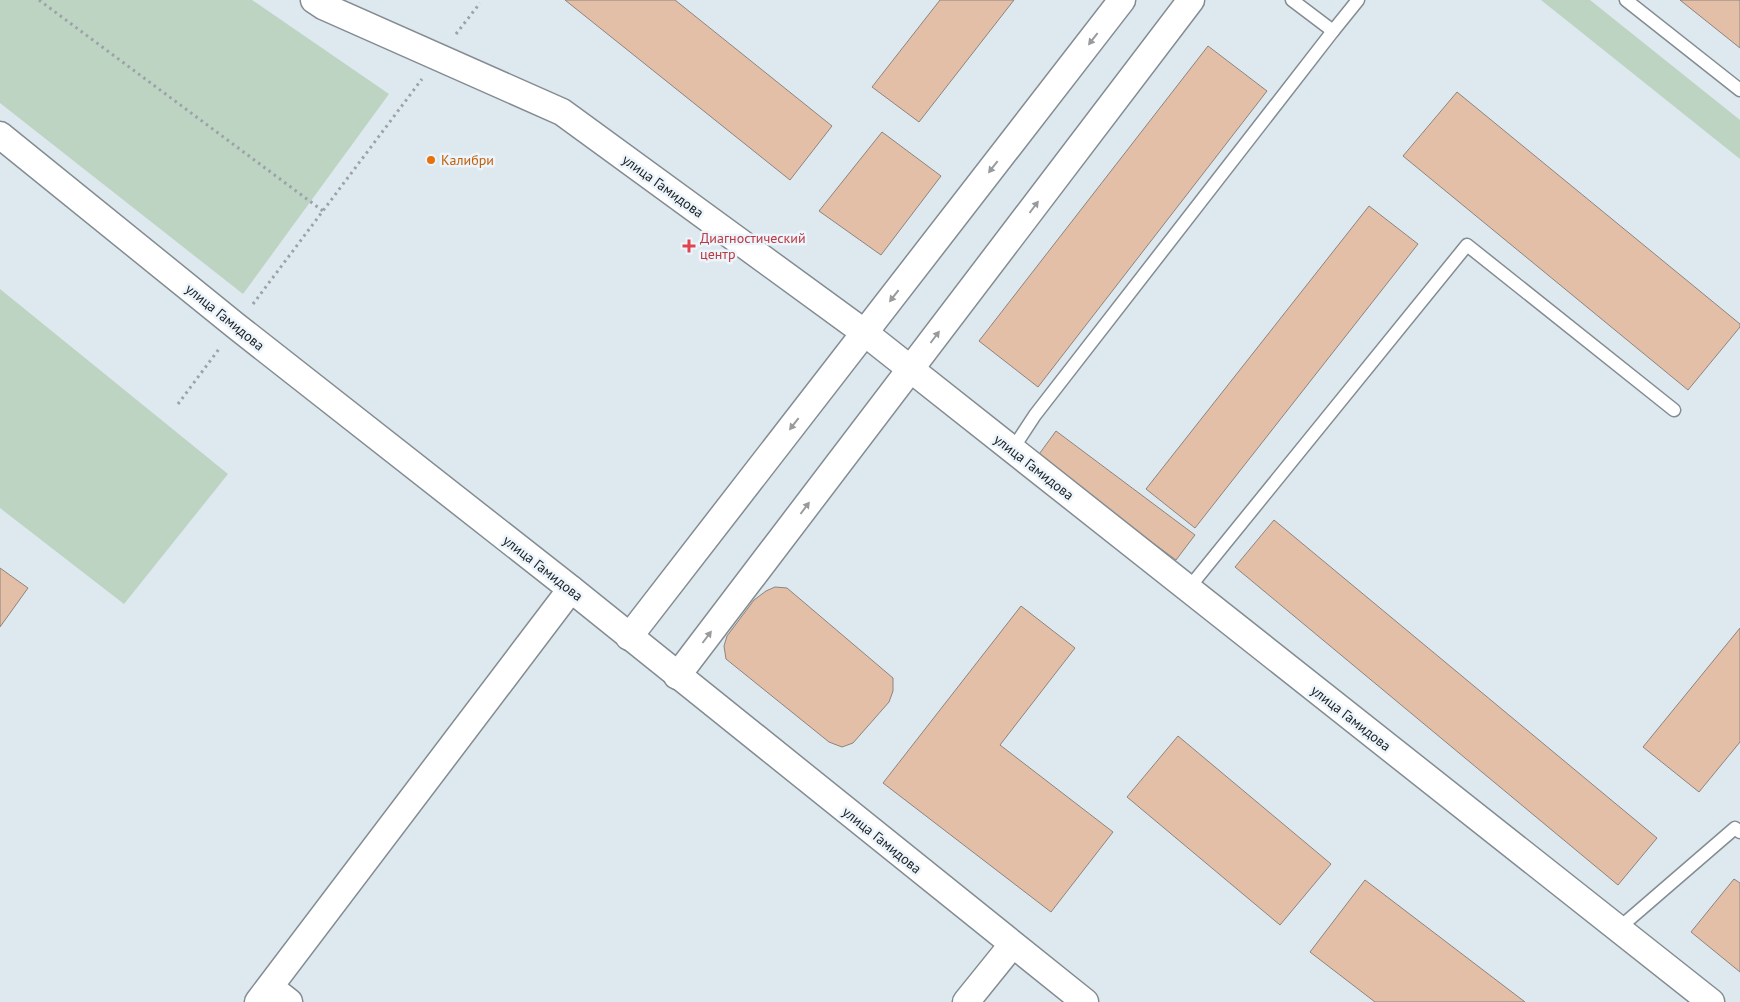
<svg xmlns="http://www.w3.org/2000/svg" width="1740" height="1002" viewBox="0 0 1740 1002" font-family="'PT Sans',sans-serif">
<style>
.green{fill:#bed4c2}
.building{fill:#e4bfa7;stroke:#8d847e}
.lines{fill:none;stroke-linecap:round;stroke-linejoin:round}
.lane-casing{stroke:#838c92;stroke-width:15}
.street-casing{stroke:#838c92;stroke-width:29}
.path{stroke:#9ba2a8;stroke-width:3;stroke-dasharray:2.5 4;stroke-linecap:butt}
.lane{stroke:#fff;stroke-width:12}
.street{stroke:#fff;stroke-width:26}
.oneway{fill:#989a9b}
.food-dot{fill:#e8710a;stroke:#ecf5fc;stroke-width:2}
.health-dot{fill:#e0444e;stroke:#ecf5fc;stroke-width:2}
.labels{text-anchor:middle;stroke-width:5;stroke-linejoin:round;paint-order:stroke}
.food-label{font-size:14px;fill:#c56008;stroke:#ecf5fc;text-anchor:start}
.street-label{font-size:14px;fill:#1b1e21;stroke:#ecf5fc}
.health-label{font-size:14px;fill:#be3a42;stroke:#ecf5fc;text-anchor:start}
</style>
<rect width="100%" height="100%" fill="#dee8ef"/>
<g class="green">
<path d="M0,0H252L389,94L243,294L0,103Z"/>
<path d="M1541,0H1590L1740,120V159Z"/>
<path d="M0,289L228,474L124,604L0,508Z"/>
</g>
<g class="building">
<path d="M565,0H675L832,126L790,180Z"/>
<path d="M940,0H1014L919,122L872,87Z"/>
<path d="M1680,0H1740V48Z"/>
<path d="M1208,46L1267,91L1038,387L979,341Z"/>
<path d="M1457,92L1740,324V327L1688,390L1403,156Z"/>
<path d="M882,132L941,176L881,255L819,211Z"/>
<path d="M1369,206L1418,244L1195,528L1146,489Z"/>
<path d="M1056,431L1195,535L1176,560L1037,457Z"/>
<path d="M1274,520L1657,838L1618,885L1235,567Z"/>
<path d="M0,568L28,588L0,627Z"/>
<path d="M775,587L787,588L893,678V691L889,702L853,743L842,747L829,742L726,659L724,646L727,636L754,600L766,591Z"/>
<path d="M1021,606L1075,648L1000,745L1113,832L1051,912L883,783Z"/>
<path d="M1740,628V742L1699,792L1643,747Z"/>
<path d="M1178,736L1331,864L1280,925L1127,797Z"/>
<path d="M1734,879L1740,883V972L1691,932Z"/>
<path d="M1365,880L1525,1002H1375L1310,952Z"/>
</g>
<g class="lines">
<defs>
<g id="lane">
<path d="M1292,0L1333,31L1358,0"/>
<path d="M1626,0L1740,90"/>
<path d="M1012,450L1035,415L1333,31"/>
<path d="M1188,589L1467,245L1674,410"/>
<path d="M1618,929L1735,828L1740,832"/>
</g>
<g id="street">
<path d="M314,0L323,6L562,112L865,333L1711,1002"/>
<path d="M0,135L236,326L571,589L1085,1002"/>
<path d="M629,637L1122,0"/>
<path d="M677,676L1191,0"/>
<path d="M270,987L289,1002"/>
<path d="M258,1002L571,589"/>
<path d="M966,1002L1012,945"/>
</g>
</defs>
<use href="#lane" class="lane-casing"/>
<use href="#street" class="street-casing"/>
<g class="path">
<path d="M39,0L323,211"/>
<path d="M456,34L480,3"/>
<path d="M253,304L422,79"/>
<path d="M178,404L219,349"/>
</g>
<use href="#lane" class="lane"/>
<use href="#street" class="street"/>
</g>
<defs><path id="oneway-solid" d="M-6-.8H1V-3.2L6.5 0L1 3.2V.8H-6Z" transform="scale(1.25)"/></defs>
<g class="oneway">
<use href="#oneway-solid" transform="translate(1093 39) rotate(128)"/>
<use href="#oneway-solid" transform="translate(993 167) rotate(128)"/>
<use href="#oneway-solid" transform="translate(1034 207) rotate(-53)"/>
<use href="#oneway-solid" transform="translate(894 296) rotate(128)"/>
<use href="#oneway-solid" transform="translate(935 337) rotate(-53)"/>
<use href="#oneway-solid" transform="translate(794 424) rotate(128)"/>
<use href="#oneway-solid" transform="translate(805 508) rotate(-53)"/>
<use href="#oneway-solid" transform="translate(707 637) rotate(-53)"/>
</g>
<circle class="food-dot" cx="431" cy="160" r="5"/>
<path class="health-dot" d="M686.5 238.5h5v5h5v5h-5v5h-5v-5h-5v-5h5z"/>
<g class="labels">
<g class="food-label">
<text x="441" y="165">Калибри</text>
</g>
<g class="street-label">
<text transform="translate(663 186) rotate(36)" y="5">улица Гамидова</text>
<text transform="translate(225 317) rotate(39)" y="5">улица Гамидова</text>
<text transform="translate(1034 467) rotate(38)" y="5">улица Гамидова</text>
<text transform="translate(543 568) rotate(38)" y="5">улица Гамидова</text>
<text transform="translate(1351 718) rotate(38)" y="5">улица Гамидова</text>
<text transform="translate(882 840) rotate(39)" y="5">улица Гамидова</text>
</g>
<g class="health-label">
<text x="700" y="243">Диагностический<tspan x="700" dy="16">центр</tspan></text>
</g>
</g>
</svg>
